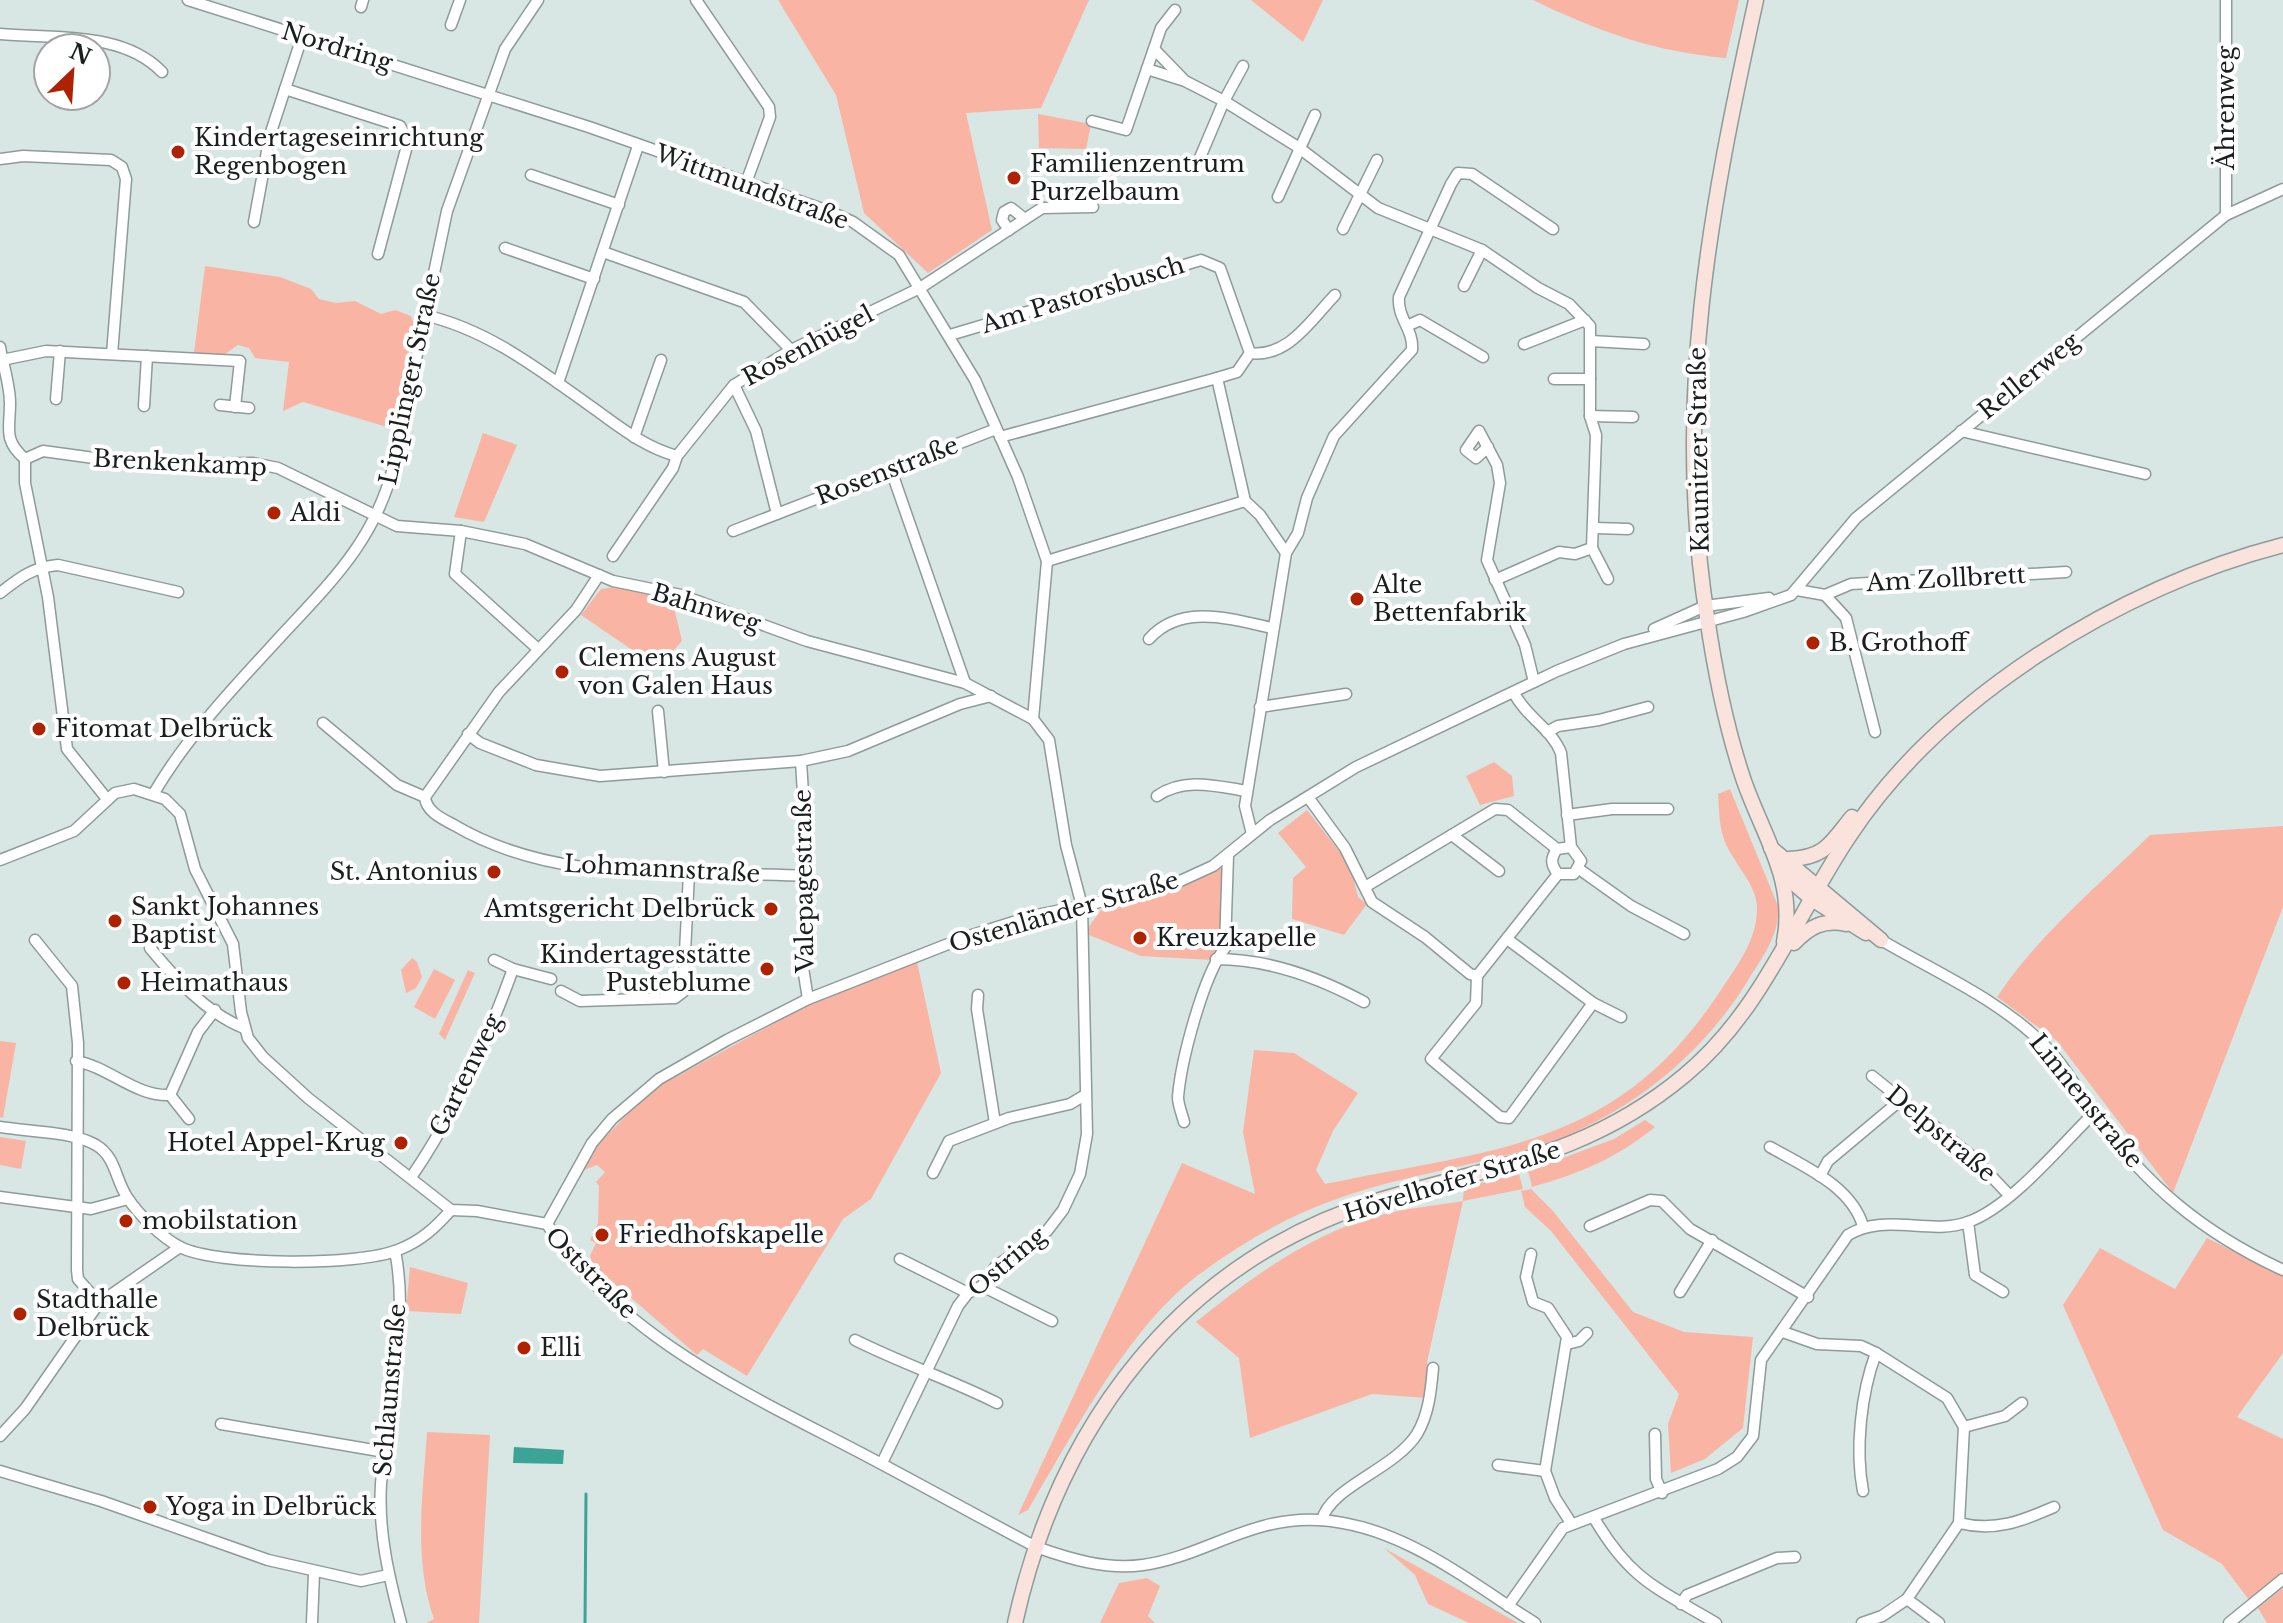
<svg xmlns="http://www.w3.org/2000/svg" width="2283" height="1623" viewBox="0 0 2283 1623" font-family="'Libre Baskerville',serif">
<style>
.green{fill:#f9b4a4}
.water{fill:#3ca397}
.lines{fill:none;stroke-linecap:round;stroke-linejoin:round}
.stream{stroke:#3ca397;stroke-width:3}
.street-casing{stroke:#8e9b99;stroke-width:13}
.secondary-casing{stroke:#8e9b99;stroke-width:17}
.street{stroke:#fff;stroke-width:10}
.secondary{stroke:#fae2dd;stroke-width:14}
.poi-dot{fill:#ae2200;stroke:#fff;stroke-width:3}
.labels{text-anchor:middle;stroke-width:8;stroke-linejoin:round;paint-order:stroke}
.street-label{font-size:24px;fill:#191f1e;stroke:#fff}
.poi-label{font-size:24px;fill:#191f1e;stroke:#fff;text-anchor:start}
</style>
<rect width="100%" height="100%" fill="#d8e7e4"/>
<g class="green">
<path d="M778,0H1089L1041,108L966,113L992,230L928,273L864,213L836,95Z"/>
<path d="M1251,0H1323L1303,42Z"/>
<path d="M1533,0H1739L1726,58C1655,52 1597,31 1533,0Z"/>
<path d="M1038,114L1091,124L1086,149L1039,148Z"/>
<path d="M205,266L280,277L311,289L319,299L336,303L355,301L381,314L395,310L411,316L414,324L409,333L410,346L394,429L303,402L283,411L289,362L255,358L249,348L238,345L225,354L194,353Z"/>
<path d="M483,433L517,445L484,522L454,517Z"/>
<path d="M614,587L672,599L682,641L661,664L641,656L581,615L601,589Z"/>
<path d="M1494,762L1512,776L1514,796L1480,805L1466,776Z"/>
<path d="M1730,789L1778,906C1780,936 1762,957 1747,982C1697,1063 1617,1123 1526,1150C1466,1167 1403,1176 1345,1196C1291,1214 1242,1242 1197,1276C1128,1328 1072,1436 1028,1510L1018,1515L1182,1163L1255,1194L1243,1132L1254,1050L1294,1053L1358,1093L1333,1131L1316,1170L1325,1184C1492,1149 1616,1149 1719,993C1736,967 1758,940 1757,906C1756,882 1729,859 1723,836C1719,823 1719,807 1718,794Z"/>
<path d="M1307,810L1350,865L1358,897L1367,904L1344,935L1292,919L1293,878L1306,867L1278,833Z"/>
<path d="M2283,826V907L2173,1193L2057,1041L1997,997C2038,935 2098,886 2150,835Z"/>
<path d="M1226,866L1224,937L1212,960L1141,956L1084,933L1102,909L1170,890Z"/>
<path d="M412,958L417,962L422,977L416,988L406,993L401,970Z"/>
<path d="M917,962L941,1073L871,1199L843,1219L747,1376L703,1349L697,1355L593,1265L590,1256L596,1243L590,1240L598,1223L599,1186L596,1182L605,1172L597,1165L582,1171L600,1142L652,1090L802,1008Z"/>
<path d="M434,969L455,980L435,1019L414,1007Z"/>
<path d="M468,970L475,973L445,1040L439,1034Z"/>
<path d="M0,1041L16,1043L3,1118L0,1117Z"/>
<path d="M1645,1120L1655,1127C1615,1159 1581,1173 1532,1187L1528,1171L1614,1139Z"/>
<path d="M0,1137L26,1141L21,1169L0,1165Z"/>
<path d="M1519,1174L1523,1189L1463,1201L1427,1362V1398L1372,1394L1250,1438L1239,1358L1196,1322C1249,1279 1310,1234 1377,1216C1405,1208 1435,1206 1463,1201L1464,1187Z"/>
<path d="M1531,1189L1553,1211L1633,1312L1684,1332L1753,1337L1743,1428L1705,1459L1671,1473L1668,1424L1679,1394L1551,1231L1525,1207L1521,1191Z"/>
<path d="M2207,1238L2283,1276V1353L2237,1417L2283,1439V1572L2249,1600L2222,1564L2163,1530L2063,1305L2100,1248L2175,1289Z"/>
<path d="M410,1267L468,1283L461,1314L406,1311Z"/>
<path d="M427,1432L490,1435L479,1623H426L434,1619C413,1559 423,1494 427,1432Z"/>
<path d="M1384,1548L1518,1623H1469L1428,1604L1415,1575Z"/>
<path d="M1147,1578L1160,1586L1148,1616L1155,1623H1100L1119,1583Z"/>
<path d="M2283,1588V1623H2267L2258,1608Z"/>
</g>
<path class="water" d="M514,1447L564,1450L563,1464L513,1463Z"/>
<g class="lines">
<path class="stream" d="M585,1623L586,1494"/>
<defs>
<g id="street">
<path d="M188,0L589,127L831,212L853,222L899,255L975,380L1018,477L1047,561L1033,719"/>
<path d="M696,0L769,107L770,117L746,183"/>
<path d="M361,7L363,0"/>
<path d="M451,25L460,0"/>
<path d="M0,34C54,39 123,31 162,72"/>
<path d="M1154,49L1183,79"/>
<path d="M1147,69L1185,81L1224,101L1298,147L1378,208L1482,250L1538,288L1569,304L1590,326V416L1596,435L1592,548L1575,554L1559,552L1495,580"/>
<path d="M285,89L400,126L408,142L378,254"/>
<path d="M1092,121L1126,130L1161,28L1175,10"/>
<path d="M0,159L23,156L111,160L122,167L126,179L112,354"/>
<path d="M1199,160L1224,101L1243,66"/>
<path d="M531,175L619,205"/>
<path d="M1278,197L1315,115"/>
<path d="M2226,215V0"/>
<path d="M254,222L270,135L302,37"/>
<path d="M1343,229L1377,160"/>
<path d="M1009,230L1002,220L1004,212L1011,208L1025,219"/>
<path d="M505,248L594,279"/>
<path d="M603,252L744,302L791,350"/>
<path d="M1464,286L1482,250"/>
<path d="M424,315C490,330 542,372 596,410C621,428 646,448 677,456"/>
<path d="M1407,326L1420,320L1483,357"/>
<path d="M950,335L1201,260L1220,268L1250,353C1288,358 1311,320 1335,295"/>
<path d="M1591,341L1644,344"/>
<path d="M1524,344L1585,320"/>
<path d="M0,347C3,365 10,385 10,403C10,429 3,440 25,459"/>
<path d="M1250,353L1237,372L1217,378L1245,501L1260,515L1286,553"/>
<path d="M2,360L46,351L240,361L235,407"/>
<path d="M1554,379H1590"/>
<path d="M558,383L638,146"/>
<path d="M734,385L756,431L777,514"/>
<path d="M56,399L60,351"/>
<path d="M220,405L249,408"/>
<path d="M144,406L147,356"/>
<path d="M1590,416L1633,417"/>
<path d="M1961,431L2145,474"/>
<path d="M634,437L661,360"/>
<path d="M1000,437L1217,378"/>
<path d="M1488,447L1476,458L1466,450L1479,431L1497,465L1500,483L1487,560L1525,645L1534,682"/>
<path d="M25,459L43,451L145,465L253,463L278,468L397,526L461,531L525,544L613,581L681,595L807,641L965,683L1033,719L1049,740L1066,845L1082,906L1087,1134L1080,1174L1063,1210L1047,1231L996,1266L982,1286L968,1293L958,1306L882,1463"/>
<path d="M25,459V483L48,597L67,749L107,799"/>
<path d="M891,470L965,683"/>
<path d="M1595,528L1628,529"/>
<path d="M461,531L455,574L538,649"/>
<path d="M733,531L996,429"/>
<path d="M1592,548L1608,579"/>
<path d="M613,556L673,468L677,456L734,385L791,350L920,288L1042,208L1093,207"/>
<path d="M1047,561L1245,501"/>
<path d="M1797,590L1825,595L1851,584L2066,572"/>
<path d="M0,593C19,578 33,567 58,565L178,592"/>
<path d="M1825,595L1846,618L1875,732"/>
<path d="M1654,629L1705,606L1769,598"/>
<path d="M1149,639C1181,603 1231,619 1272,628"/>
<path d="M1514,693C1526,717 1552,729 1561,753L1571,847L1581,861L1574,874H1558C1551,865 1550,859 1557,849L1571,847"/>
<path d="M1260,707L1346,694"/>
<path d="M658,711L664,772"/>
<path d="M323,723L397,785L425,797C426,812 443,819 454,825C561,888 689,869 808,876"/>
<path d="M1547,732L1558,726L1599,720L1648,707"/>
<path d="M468,734L480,743L536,765L600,776L801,761L848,751L960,704L991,696"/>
<path d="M801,761L808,876L803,968L808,999"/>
<path d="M154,793C188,735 236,685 281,636C332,581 376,539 394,464L447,211L505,49L538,0"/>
<path d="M1157,796C1184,777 1216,786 1247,791"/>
<path d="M425,797L499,692L576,610L599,575"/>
<path d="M1308,797L1345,848L1372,902L1425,937L1470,974L1477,976"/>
<path d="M1567,815L1612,809H1668"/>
<path d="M1252,834L1245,806L1286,553L1298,533L1307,498L1334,436L1412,350C1414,330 1397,318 1399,297L1451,184L1458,173L1472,174L1553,229"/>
<path d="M1452,835L1499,871"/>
<path d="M0,860L74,831L115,793L134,789L165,799L180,814L195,869L233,944L241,1012L248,1038L263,1057L308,1098L451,1210L477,1211L547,1224C618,1336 746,1393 859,1452C918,1483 977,1516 1036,1547C1070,1559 1106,1570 1143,1565C1203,1557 1251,1516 1318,1520C1400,1524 1468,1581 1535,1623"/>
<path d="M1579,869L1631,906L1684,934"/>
<path d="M1558,874L1477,976L1476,1003L1431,1059L1500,1117L1509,1118L1593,1003"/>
<path d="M1365,887L1495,809L1508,810L1557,849"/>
<path d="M1507,939L1593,1003L1621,1017"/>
<path d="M35,940L72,986L78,1043L77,1270L78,1279L99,1303"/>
<path d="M1881,940C1937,973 2003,1001 2048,1049C2067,1068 2078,1092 2094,1113C2145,1185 2203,1233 2283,1270"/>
<path d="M150,948C175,978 206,1013 244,1028"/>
<path d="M1216,959C1269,959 1318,977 1364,1002"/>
<path d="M494,960L513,969L551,979"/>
<path d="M561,991L580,1001L675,998L683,992L689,873"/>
<path d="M978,995L977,1009L995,1123"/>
<path d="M76,1061C109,1067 136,1097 170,1095L189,1119"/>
<path d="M1872,1076L1974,1158L2009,1195"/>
<path d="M170,1095L198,1032L215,1010"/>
<path d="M1184,1122C1182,1114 1178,1105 1178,1097C1181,1061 1203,976 1225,948L1228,855"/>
<path d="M0,1127C29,1132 71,1131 96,1145C116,1157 115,1179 127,1197C138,1214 161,1237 180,1247C217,1266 359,1266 398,1250C421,1241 435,1228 451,1210"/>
<path d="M1770,1147C1805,1167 1851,1186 1863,1226"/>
<path d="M933,1173L949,1141L1009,1118L1070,1104L1085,1095"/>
<path d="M412,1176C455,1113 487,1041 513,969"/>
<path d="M1820,1176L1828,1161L1902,1099"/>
<path d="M0,1197L91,1209L128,1199"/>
<path d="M1968,1222L1975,1275L2003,1292"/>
<path d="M547,1224L592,1143L612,1119L659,1079L727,1040L808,999L966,937L1032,916L1139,894L1178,882L1213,866L1270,820L1356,767L1557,671L1624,644L1743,612L1791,595L1856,518L2226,215L2283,189"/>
<path d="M1590,1226L1650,1200L1662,1201L1690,1229L1808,1297"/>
<path d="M395,1251C410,1323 387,1411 381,1484C378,1532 389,1577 401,1623"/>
<path d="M1531,1254L1526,1277L1533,1302L1548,1308L1567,1337L1545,1471L1555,1498L1571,1523"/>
<path d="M900,1259L968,1293"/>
<path d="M982,1286L1052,1321"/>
<path d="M1680,1292L1712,1240"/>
<path d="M1783,1332L1817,1344L1861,1346L1876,1353L1947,1398L1964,1427L1959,1523L1907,1599L1882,1616L1862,1623"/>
<path d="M855,1340C903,1364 949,1379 997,1403"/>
<path d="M1567,1344L1579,1341L1587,1333"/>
<path d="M221,1424L385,1452"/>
<path d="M1964,1427L2005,1416L2022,1403"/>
<path d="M1655,1434L1656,1479L1662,1493"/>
<path d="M0,1436L25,1409L99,1303L180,1247"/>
<path d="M1498,1465L1545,1471"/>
<path d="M0,1471L101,1501L268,1560L361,1581L388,1575"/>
<path d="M1863,1491C1855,1450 1861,1393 1876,1353"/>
<path d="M1594,1518C1631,1581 1657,1588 1716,1623"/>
<path d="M1322,1520C1330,1487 1395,1469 1417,1434C1429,1414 1431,1390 1433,1368"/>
<path d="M1959,1523C1995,1532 2022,1521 2054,1507"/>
<path d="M1907,1599L1939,1623"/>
<path d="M1681,1604L1687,1595L1777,1558L1795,1557"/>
<path d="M1508,1606L1563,1528L1718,1469L1737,1457L1753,1436L1761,1360L1848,1235C1885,1212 1929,1236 1968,1222C2011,1207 2061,1145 2094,1113"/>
<path d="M312,1623L314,1573"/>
<path d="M2229,1623L2283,1579"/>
</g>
<g id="secondary">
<path d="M1756,0C1710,210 1673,401 1707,617C1715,672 1726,728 1744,781C1764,838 1796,880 1784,942"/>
<path d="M1771,848L1881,940"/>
<path d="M1789,859C1825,858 1831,843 1852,817"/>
<path d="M1782,873L1812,899L1866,933"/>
<path d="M1794,943C1809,927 1824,919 1846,924"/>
<path d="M1015,1623C1059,1424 1180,1261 1380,1200C1495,1165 1588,1156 1685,1075C1762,1011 1794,919 1848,838C1941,696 2120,587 2283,545"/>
</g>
</defs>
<use href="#street" class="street-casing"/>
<use href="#secondary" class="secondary-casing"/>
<use href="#street" class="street"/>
<use href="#secondary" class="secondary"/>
</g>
<g class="poi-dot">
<circle cx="178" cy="152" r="8"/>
<circle cx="1014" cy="178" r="8"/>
<circle cx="274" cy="513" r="8"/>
<circle cx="1357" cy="599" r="8"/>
<circle cx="1813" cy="643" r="8"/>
<circle cx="562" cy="672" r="8"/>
<circle cx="39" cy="729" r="8"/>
<circle cx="494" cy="872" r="8"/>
<circle cx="771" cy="909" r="8"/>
<circle cx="115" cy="921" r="8"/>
<circle cx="1140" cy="938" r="8"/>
<circle cx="767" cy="969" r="8"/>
<circle cx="124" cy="983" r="8"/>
<circle cx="401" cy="1143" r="8"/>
<circle cx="126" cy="1221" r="8"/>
<circle cx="602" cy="1235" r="8"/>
<circle cx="20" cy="1314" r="8"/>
<circle cx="524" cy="1348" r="8"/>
<circle cx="150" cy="1507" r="8"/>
</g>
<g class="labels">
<g class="street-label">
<text transform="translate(337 47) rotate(17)" y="8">Nordring</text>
<text transform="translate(2226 108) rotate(-90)" y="8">Ährenweg</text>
<text transform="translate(752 187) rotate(20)" y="8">Wittmundstraße</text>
<text transform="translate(1083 295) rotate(-17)" y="8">Am Pastorsbusch</text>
<text transform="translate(808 346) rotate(-28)" y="8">Rosenhügel</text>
<text transform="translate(2029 376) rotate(-39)" y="8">Rellerweg</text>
<text transform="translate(410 379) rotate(-78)" y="8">Lipplinger Straße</text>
<text transform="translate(1699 450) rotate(-91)" y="8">Kaunitzer Straße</text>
<text transform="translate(180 463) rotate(3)" y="8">Brenkenkamp</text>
<text transform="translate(887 471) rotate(-21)" y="8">Rosenstraße</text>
<text transform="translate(1946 579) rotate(-3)" y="8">Am Zollbrett</text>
<text transform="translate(706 608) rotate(17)" y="8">Bahnweg</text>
<text transform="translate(662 869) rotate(3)" y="8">Lohmannstraße</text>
<text transform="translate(804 881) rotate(-91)" y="8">Valepagestraße</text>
<text transform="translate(1064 912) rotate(-16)" y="8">Ostenländer Straße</text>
<text transform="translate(466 1075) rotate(-64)" y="8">Gartenweg</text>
<text transform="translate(2086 1101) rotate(51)" y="8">Linnenstraße</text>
<text transform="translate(1941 1134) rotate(40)" y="8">Delpstraße</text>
<text transform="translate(1452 1182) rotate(-17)" y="8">Hövelhofer Straße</text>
<text transform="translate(1007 1262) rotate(-40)" y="8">Ostring</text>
<text transform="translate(591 1273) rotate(45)" y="8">Oststraße</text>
<text transform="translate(390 1390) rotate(-85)" y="8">Schlaunstraße</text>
</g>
<g class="poi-label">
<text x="194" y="146">Kindertageseinrichtung<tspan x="194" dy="28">Regenbogen</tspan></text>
<text x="1030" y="172">Familienzentrum<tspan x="1030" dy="28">Purzelbaum</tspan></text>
<text x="290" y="521">Aldi</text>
<text x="1373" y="593">Alte<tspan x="1373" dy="28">Bettenfabrik</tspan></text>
<text x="1829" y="651">B. Grothoff</text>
<text x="578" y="666">Clemens August<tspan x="578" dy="28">von Galen Haus</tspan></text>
<text x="55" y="737">Fitomat Delbrück</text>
<text x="478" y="880" text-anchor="end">St. Antonius</text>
<text x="131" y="915">Sankt Johannes<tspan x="131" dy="28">Baptist</tspan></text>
<text x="755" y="917" text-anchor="end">Amtsgericht Delbrück</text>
<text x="1156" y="946">Kreuzkapelle</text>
<text x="751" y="963" text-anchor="end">Kindertagesstätte<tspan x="751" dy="28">Pusteblume</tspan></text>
<text x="140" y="991">Heimathaus</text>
<text x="385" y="1151" text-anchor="end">Hotel Appel-Krug</text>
<text x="142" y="1229">mobilstation</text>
<text x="618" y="1243">Friedhofskapelle</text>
<text x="36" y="1308">Stadthalle<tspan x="36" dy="28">Delbrück</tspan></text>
<text x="540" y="1356">Elli</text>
<text x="166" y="1515">Yoga in Delbrück</text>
</g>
</g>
<g transform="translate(72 72) rotate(25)"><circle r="38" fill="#ffffff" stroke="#a3a5a5" stroke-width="2"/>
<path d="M0-6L14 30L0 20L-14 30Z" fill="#ae2200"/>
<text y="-12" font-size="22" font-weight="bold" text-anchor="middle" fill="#191f1e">N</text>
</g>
</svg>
